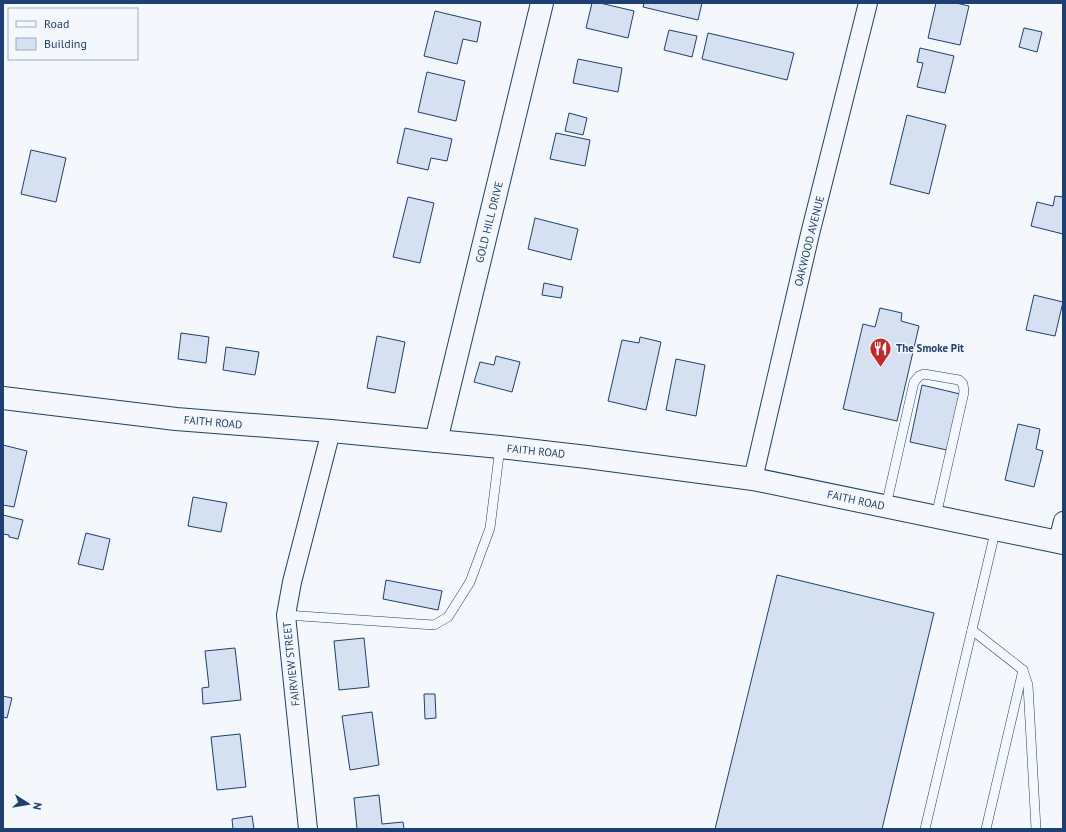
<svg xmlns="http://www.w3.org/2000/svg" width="1066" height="832" viewBox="0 0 1066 832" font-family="'PT Sans',sans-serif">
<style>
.building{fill:#d5e0f0;stroke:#1d3f73}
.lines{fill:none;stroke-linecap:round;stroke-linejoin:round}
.service-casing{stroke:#1d3f73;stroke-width:10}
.minor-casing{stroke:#1d3f73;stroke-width:20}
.tertiary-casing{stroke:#1d3f73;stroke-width:24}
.secondary-casing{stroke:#1d3f73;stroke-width:24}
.service{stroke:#f4f7fb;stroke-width:9}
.minor{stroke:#f4f7fb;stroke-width:18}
.tertiary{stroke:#f4f7fb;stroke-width:22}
.secondary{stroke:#f4f7fb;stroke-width:22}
.labels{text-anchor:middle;stroke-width:3;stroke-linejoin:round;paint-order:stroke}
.street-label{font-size:11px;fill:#1d3f73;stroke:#f4f7fb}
.poi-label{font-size:11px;font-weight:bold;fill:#1d3f73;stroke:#f4f7fb;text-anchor:start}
</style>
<rect width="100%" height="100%" fill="#f4f7fb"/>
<g class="building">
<path d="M592,3H600L634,11L628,38L586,28Z"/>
<path d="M644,3H702L698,20L643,7Z"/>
<path d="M936,3H956L969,6L960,45L928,38Z"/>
<path d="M435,11L481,22L477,42L463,39L457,64L424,56Z"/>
<path d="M1024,28L1042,32L1037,52L1019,47Z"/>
<path d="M669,30L697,36L692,57L664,50Z"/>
<path d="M708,33L794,53L787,80L702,59Z"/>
<path d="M920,48L954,56L945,93L917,87L923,63L917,62Z"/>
<path d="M578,59L622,68L618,92L573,83Z"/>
<path d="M427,72L465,81L456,121L418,112Z"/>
<path d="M569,113L587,118L583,135L565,131Z"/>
<path d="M907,115L946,125L929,194L890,184Z"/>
<path d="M405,128L452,139L447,161L431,158L428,170L397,163Z"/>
<path d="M556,133L590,140L585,166L550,159Z"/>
<path d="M31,150L66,158L56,202L21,194Z"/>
<path d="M1055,196L1063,197V234L1031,226L1037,202L1053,206Z"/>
<path d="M408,197L434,203L420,263L393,257Z"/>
<path d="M535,218L578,229L571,260L528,249Z"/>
<path d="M544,283L563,287L561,298L542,295Z"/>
<path d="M1034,295L1063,302L1055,336L1026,330Z"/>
<path d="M880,308L902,313L901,321L919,326L897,421L843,409L863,324L875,327Z"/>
<path d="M181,333L209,337L206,363L178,359Z"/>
<path d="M377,336L405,342L395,393L367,388Z"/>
<path d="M640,337L661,342L646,410L608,401L622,340L639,343Z"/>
<path d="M226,347L259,352L255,375L223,370Z"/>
<path d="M496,356L520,362L512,392L474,382L480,362L494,365Z"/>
<path d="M676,359L705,365L696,416L666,410Z"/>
<path d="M922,385L960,394L947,450L910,442Z"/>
<path d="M1018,424L1040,429L1036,449L1043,451L1034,487L1005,480Z"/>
<path d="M3,445L27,451L14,507L3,505Z"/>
<path d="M193,497L227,503L221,532L188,526Z"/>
<path d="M3,515L23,520L18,539L9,537V535L3,534Z"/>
<path d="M86,533L110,539L103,570L78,564Z"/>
<path d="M777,575L934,613L882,829H715Z"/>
<path d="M386,580L442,591L438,610L383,599Z"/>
<path d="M364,638L369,687L339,690L334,641Z"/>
<path d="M235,648L241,700L203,704L202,688L209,687L205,651Z"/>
<path d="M424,694H435L436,718L425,719Z"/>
<path d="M3,696L12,698L7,718L3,717Z"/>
<path d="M372,712L379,765L350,770L342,716Z"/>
<path d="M240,734L246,787L217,790L211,737Z"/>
<path d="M379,795L382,824L403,822L404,829H357L354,798Z"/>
<path d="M252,816L254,829H233L232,819Z"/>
</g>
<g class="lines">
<defs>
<g id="service">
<path d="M886,506L914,382L919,376L924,374L959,380L963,384L964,392L936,516"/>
<path d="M286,615L434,625L448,617L470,582L490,528L500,447"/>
<path d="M972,630L1023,670L1028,685L1036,829"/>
<path d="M925,829L996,528"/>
<path d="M986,829L1023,670"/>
</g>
<g id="minor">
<path d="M753,479L810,234L868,3"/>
<path d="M1058,541L1063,521"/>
<path d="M308,829L286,615L292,582L331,431"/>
</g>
<path id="tertiary" d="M436,441L542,3"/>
<path id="secondary" d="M3,398L176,419L331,431L500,447L587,457L753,479L1063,543"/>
</defs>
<use href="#service" class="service-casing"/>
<use href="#minor" class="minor-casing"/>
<use href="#tertiary" class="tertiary-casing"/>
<use href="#secondary" class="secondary-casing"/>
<use href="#service" class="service"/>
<use href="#minor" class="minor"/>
<use href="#tertiary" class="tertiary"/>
<use href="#secondary" class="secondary"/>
</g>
<defs>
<symbol id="restaurant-pin" viewBox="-11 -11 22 30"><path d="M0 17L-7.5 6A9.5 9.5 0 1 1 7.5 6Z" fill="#c62828" stroke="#f4f7fb"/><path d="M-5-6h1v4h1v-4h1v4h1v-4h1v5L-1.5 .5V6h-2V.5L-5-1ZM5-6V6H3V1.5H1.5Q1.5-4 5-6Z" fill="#fff"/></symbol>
</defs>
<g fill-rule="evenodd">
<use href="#restaurant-pin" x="868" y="336" width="25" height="34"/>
</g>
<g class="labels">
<g class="street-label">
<text transform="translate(489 222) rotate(-76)" y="4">GOLD HILL DRIVE</text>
<text transform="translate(809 241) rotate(-76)" y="4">OAKWOOD AVENUE</text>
<text transform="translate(213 422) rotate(5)" y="4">FAITH ROAD</text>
<text transform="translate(536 451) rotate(6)" y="4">FAITH ROAD</text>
<text transform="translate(856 500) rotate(12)" y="4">FAITH ROAD</text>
<text transform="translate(291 664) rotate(-96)" y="4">FAIRVIEW STREET</text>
</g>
<g class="poi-label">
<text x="896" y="352">The Smoke Pit</text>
</g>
</g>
<rect width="1066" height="832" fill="none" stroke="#1d3f73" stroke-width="8"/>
<rect x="8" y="8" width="130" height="52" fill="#f4f7fb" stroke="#9eadc5"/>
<rect x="16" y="21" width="20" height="6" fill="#f4f7fb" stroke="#9eadc5"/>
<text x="44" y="28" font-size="12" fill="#1d3f73">Road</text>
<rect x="16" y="38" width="20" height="12" fill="#d5e0f0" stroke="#9eadc5"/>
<text x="44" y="48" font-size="12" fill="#1d3f73">Building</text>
<g transform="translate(28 804) rotate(102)" stroke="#f4f7fb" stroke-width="3" paint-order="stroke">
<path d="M0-3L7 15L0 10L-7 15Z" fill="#1d3f73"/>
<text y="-6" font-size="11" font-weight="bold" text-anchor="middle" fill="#1d3f73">N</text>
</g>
</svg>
